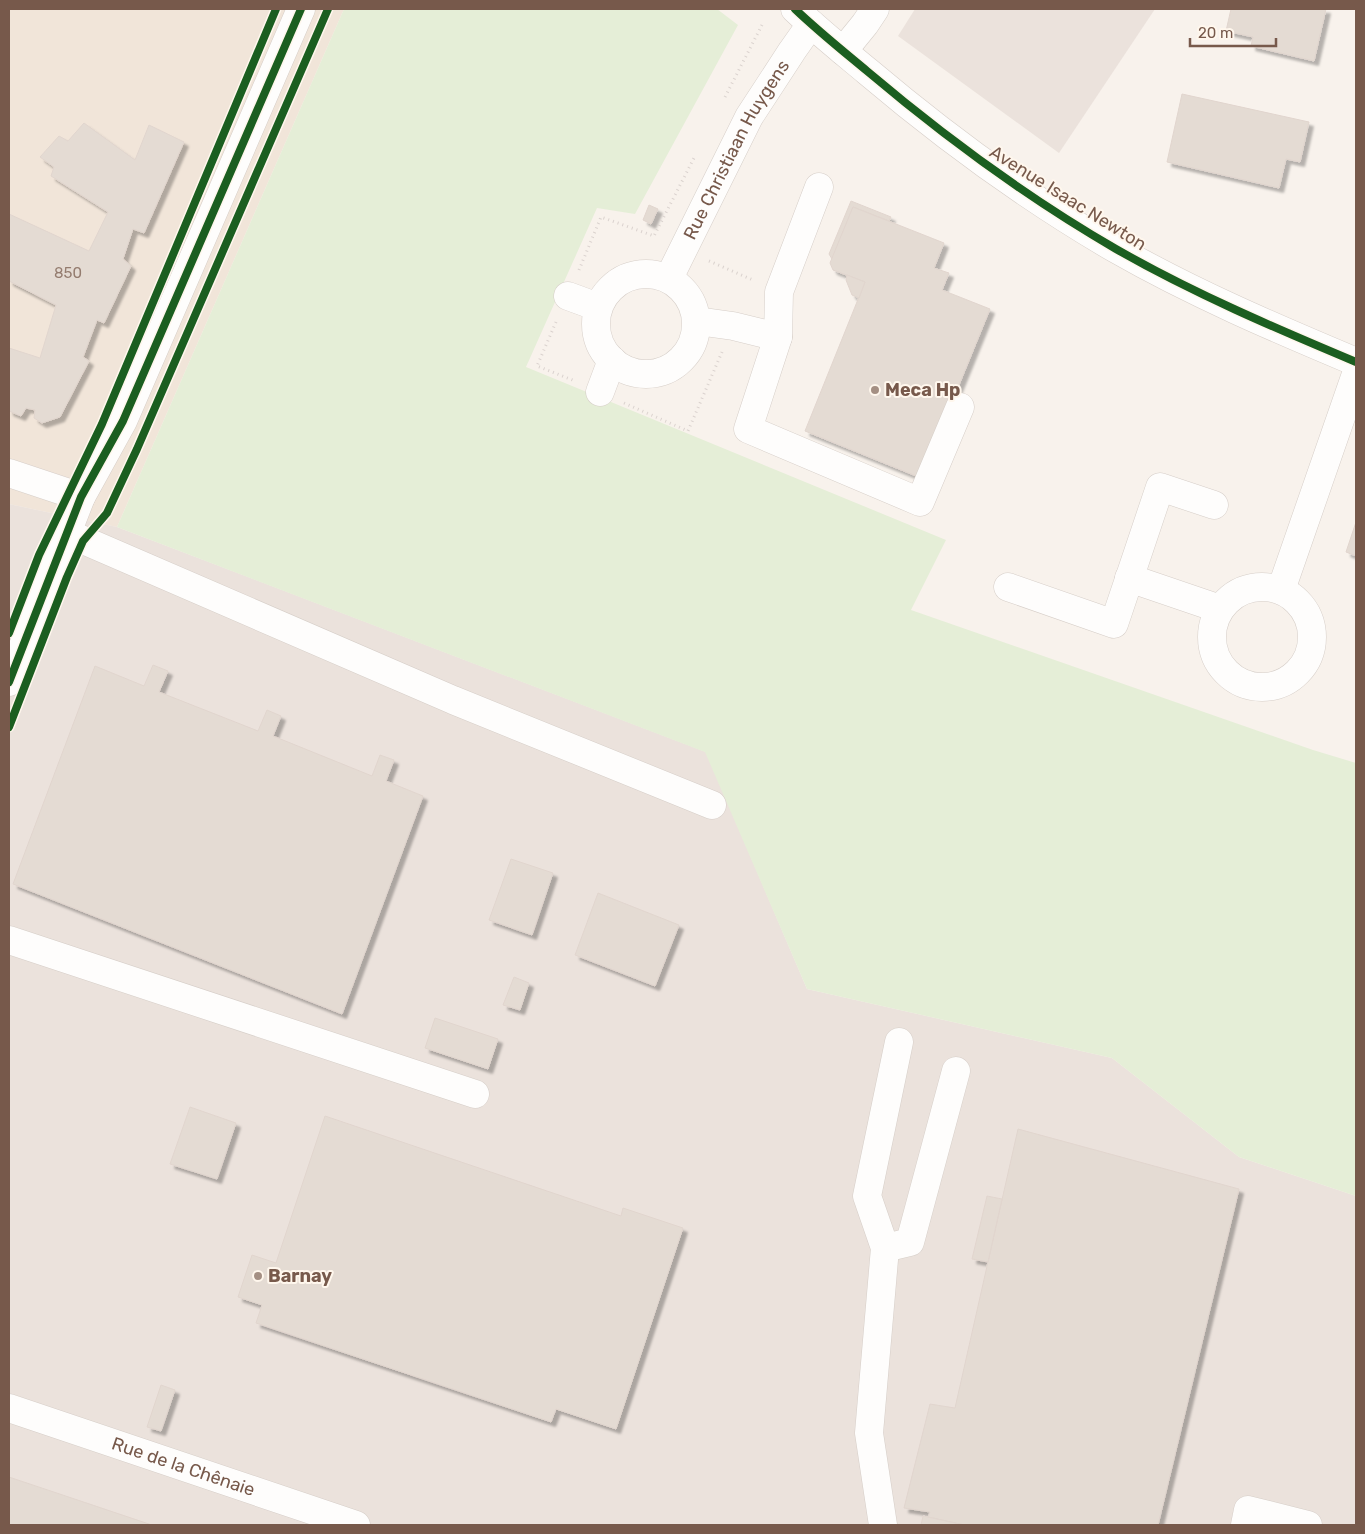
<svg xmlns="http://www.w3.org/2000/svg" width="1365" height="1534" viewBox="0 0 1365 1534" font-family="Rubik,sans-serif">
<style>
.residential{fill:#f1e5d9}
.industrial{fill:#ebe2dc}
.green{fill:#e5eed7}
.building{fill:#e4dbd3;stroke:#e1d5ce;filter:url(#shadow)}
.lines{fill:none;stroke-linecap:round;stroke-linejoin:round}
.minor-casing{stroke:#d6cec8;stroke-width:29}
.path{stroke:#dad2ce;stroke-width:3;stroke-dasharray:1 4;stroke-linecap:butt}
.minor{stroke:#fefdfc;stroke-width:28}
.cycleway-casing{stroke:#fff7ed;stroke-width:11}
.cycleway{stroke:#1b5e20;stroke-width:8}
.poi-dot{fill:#a48f83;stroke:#fff7ed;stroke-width:2}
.labels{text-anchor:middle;stroke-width:4;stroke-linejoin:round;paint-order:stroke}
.number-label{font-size:15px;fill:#947c6f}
.street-label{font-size:18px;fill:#77594b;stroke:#fff7ed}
.poi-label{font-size:18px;font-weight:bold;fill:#77594b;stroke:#fff7ed;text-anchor:start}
</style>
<defs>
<filter id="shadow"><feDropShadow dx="4.5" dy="4.5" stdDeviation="1" flood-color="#0004"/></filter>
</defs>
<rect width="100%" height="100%" fill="#f8f2ec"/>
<path class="residential" d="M9,9H344L117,527L9,504Z"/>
<g class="industrial">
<path d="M915,9H1155L1059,153L898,36Z"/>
<path d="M9,504L117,527L706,752L807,989L1112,1058L1239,1157L1356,1196V1525H9Z"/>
</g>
<path class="green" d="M344,9H717L738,25L635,214L597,208L526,367L946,540L911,610L1313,750L1356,763V1196L1239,1157L1112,1058L807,989L705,752L117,527Z"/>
<g class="building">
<path d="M1231,9H1326L1314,61L1251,46L1253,37L1226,31Z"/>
<path d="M1182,94L1309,122L1300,162L1286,159L1279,188L1167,162Z"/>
<path d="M84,123L135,160L149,125L184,142L144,233L133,229L123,259L131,266L104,323L97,320L83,357L89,361L60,417L42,423L34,418L35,410L26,408L21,416L9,411V348L40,358L56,305L9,281V214L89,251L108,212L51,176L54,167L40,157L59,136L68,141Z"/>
<path d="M851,201L891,217L889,221L853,207L832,259L829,254Z"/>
<path d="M649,205L658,209L651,224L643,220Z"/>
<path d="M853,207L944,243L934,268L949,273L942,290L990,309L921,478L805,431L865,282L833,270L830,263Z"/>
<path d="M847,275L865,282L859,298L852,295L846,280Z"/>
<path d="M1356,522V556L1346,552Z"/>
<path d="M153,665L168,671L159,692L258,731L267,710L281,716L273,736L372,776L380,755L394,760L386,781L423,796L342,1014L13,884L95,666L144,686Z"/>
<path d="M511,859L553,873L532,935L489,920Z"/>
<path d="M598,893L679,925L655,986L575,955Z"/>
<path d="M514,977L529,983L520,1010L503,1005Z"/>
<path d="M435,1018L498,1039L488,1069L425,1048Z"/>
<path d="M190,1107L236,1123L217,1179L170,1164Z"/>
<path d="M325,1116L621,1216L623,1208L683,1228L616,1429L556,1409L551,1422L256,1323L262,1305L238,1297L252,1255L276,1263Z"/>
<path d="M1018,1129L1239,1189L1158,1525H964L928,1517L930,1512L904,1508L930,1404L955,1408Z"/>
<path d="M987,1196L1002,1199L988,1262L972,1259Z"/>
<path d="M161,1385L175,1390L161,1431L147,1427Z"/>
<path d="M9,1477L152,1525H9Z"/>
<path d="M923,1516L928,1517L964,1525H921Z"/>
</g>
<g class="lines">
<defs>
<g id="minor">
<path d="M795,9C818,31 843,51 867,71C945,137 1028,198 1116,249C1193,293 1275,328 1356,362"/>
<path d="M843,51L865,24L875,9"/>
<path d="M819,187L779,292L778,337L748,429L920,502L960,407"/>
<circle cx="646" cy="324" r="50"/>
<path id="s1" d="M669,278L749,117L792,51L811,24"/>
<path d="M568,296L598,307"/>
<path d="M697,321L733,326L778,337"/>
<path d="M600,392L612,360"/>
<path d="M9,473L81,497"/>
<path d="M67,533L453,700L712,805"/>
<path d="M1129,578L1220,609"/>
<circle cx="1262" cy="637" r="50"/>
<path d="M1008,587L1114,624L1160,487L1214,505"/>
<path d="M1281,590L1356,374"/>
<path d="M9,682L81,497L123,421L301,9"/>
<path d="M9,940L475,1094"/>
<path d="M885,1248L910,1242L956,1071"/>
<path id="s2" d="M9,1408L356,1525"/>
<path d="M883,1525L869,1433L885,1248L867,1196L899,1042"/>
<path d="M1245,1525L1248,1510L1308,1525"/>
</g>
</defs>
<use href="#minor" class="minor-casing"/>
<g class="path">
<path d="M725,97L762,25"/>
<path d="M709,261L753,280"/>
<path d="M579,270L601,217L654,236L694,158"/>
<path d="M556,322L537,366L575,381"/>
<path d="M624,403L688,431L722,352"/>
</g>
<use href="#minor" class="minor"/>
<defs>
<g id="cycleway">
<path d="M795,9C818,31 843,51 867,71C945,137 1028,198 1116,249C1193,293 1275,328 1356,362"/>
<path d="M9,633L39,555L102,424L276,9"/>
<path d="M9,682L81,497L123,421L301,9"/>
<path d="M9,727L67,577L83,541L107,513L137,449L328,9"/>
</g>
</defs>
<use href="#cycleway" class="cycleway-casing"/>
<use href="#cycleway" class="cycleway"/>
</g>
<g class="poi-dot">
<circle cx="875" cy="390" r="5"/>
<circle cx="258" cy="1276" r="5"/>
</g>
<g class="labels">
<g class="number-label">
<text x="68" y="278">850</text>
</g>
<g class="street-label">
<text dy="6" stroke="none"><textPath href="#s1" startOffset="145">Rue Christiaan Huygens</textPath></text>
<text transform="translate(1068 198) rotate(32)" y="6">Avenue Isaac Newton</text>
<text dy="6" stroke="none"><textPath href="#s2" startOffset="184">Rue de la Chênaie</textPath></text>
</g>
<g class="poi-label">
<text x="885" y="396">Meca Hp</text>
<text x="268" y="1282">Barnay</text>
</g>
</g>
<rect width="1365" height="1534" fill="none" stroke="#77594b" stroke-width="20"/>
<path d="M1190 38v8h86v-8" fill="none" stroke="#77594b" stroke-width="2.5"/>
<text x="1198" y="38" font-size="15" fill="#77594b" stroke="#fff7ed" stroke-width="4" paint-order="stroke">20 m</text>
</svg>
